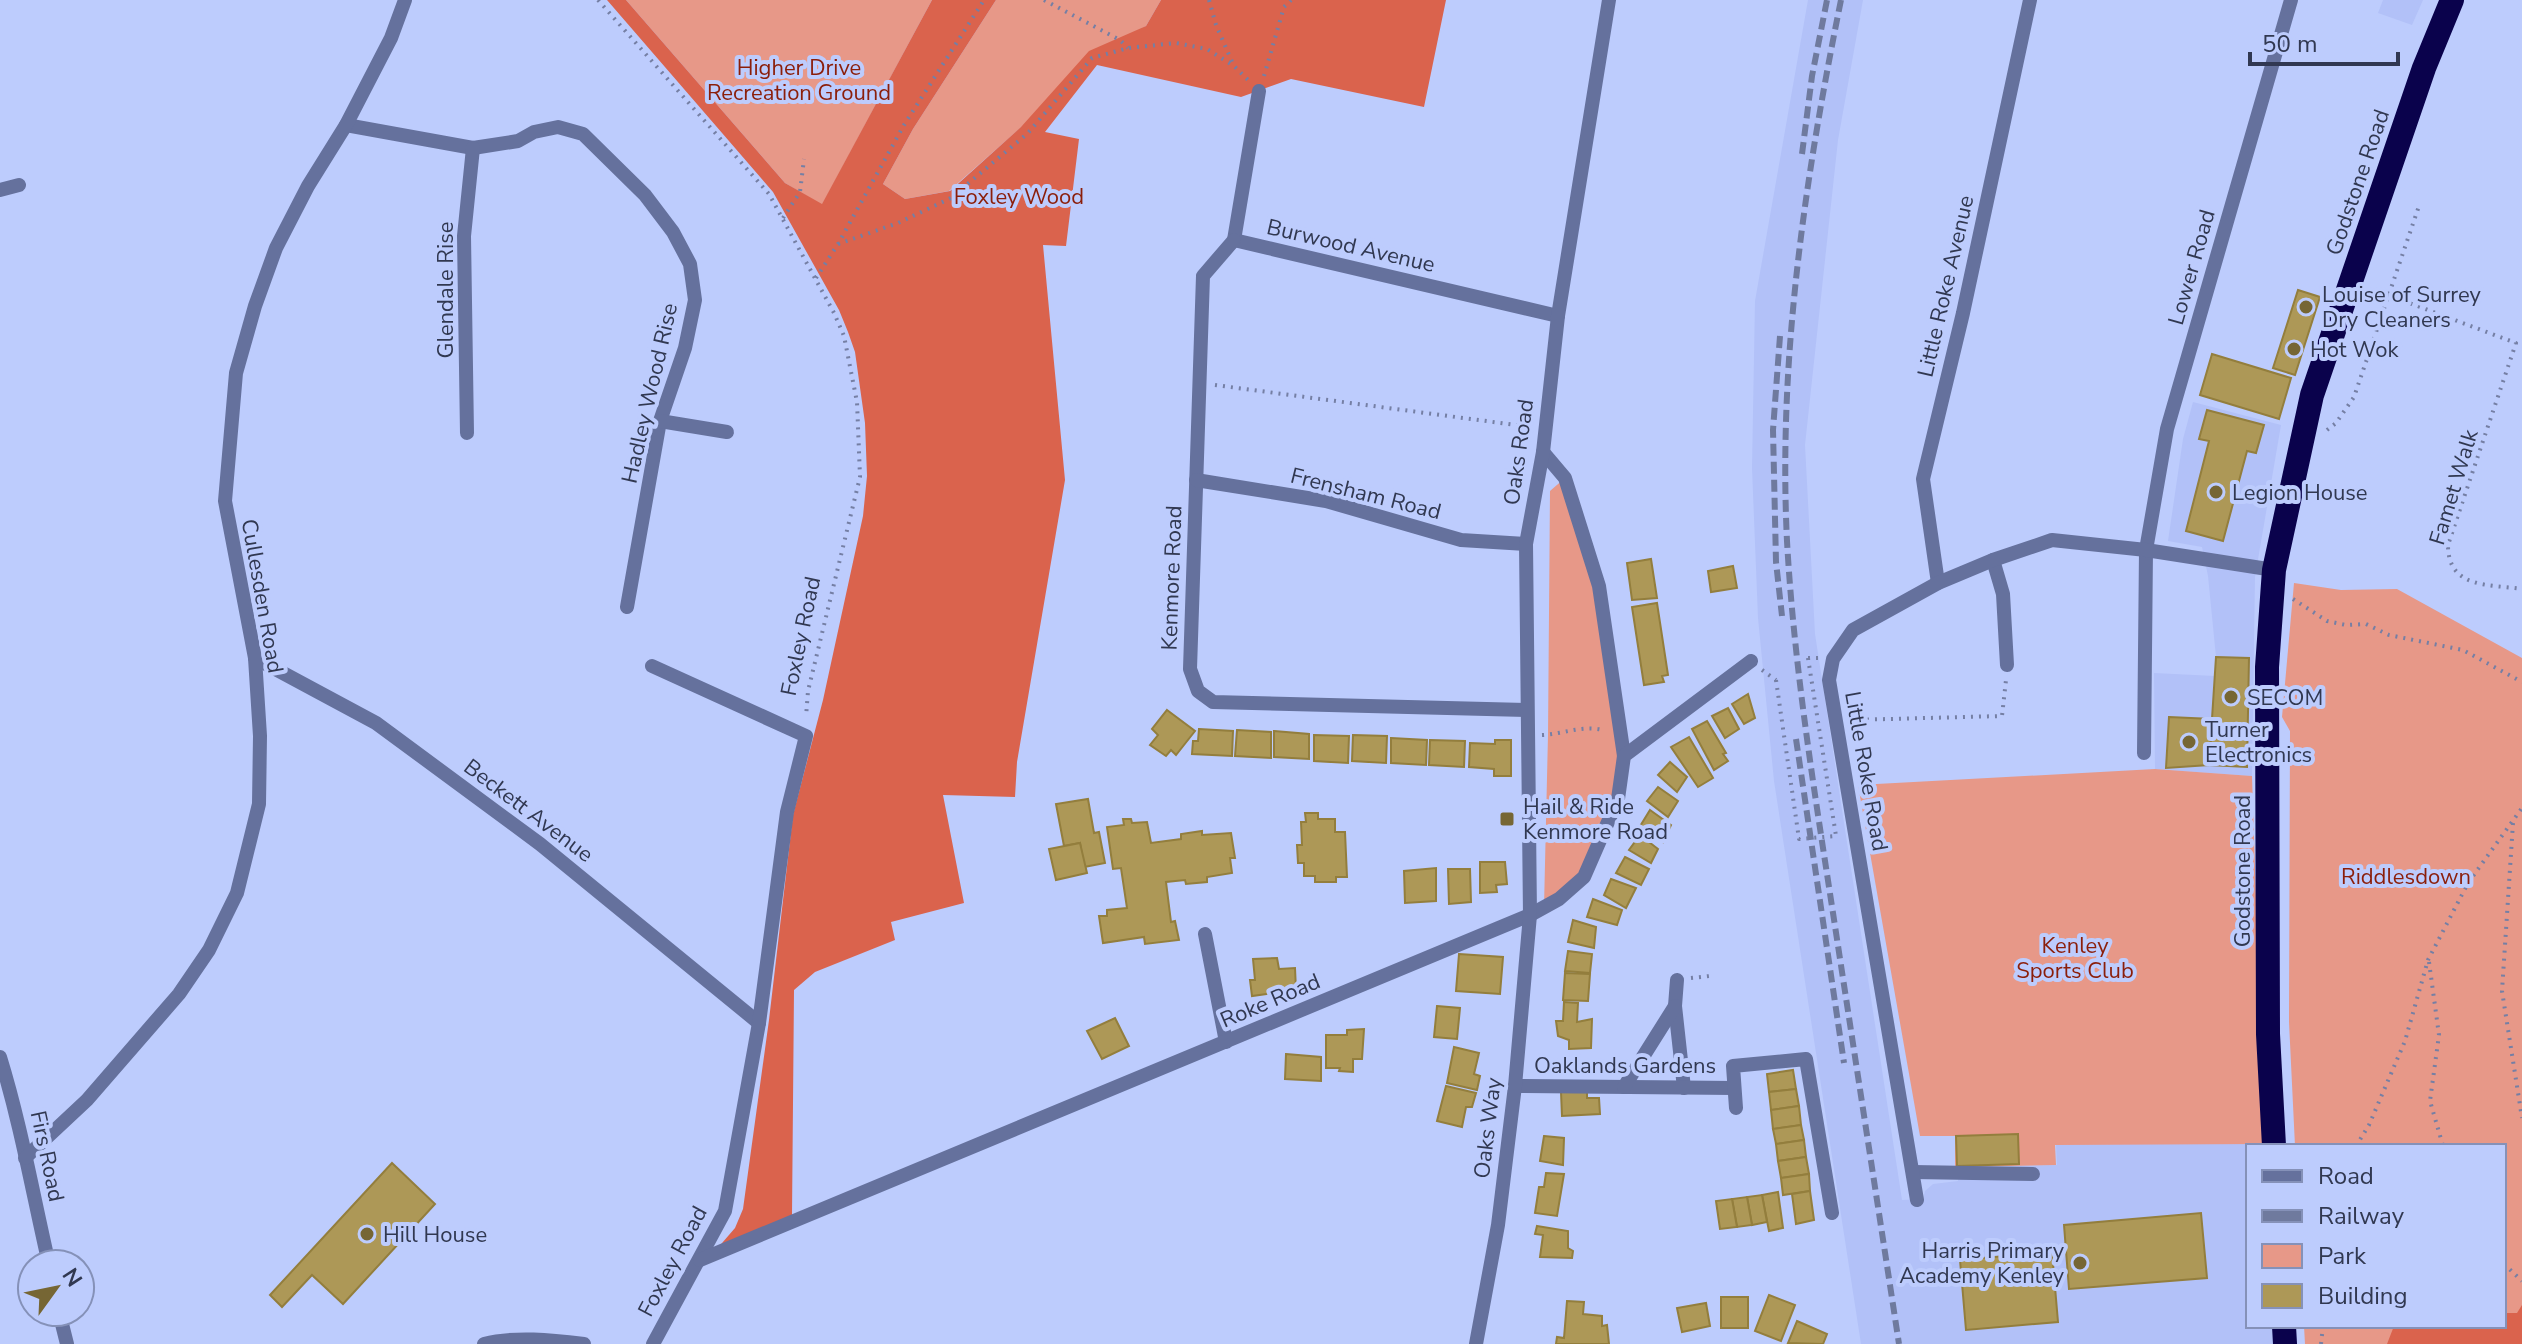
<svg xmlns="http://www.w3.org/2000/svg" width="2522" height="1344" viewBox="0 0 2522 1344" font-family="'Nunito Sans',sans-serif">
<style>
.built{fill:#b2c1f8}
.green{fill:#e79888}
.forest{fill:#da634d}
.building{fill:#ad9857;stroke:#937e3d;stroke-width:2}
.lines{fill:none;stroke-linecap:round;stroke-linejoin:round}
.path{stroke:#757fa4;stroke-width:4;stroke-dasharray:2 6;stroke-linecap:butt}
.minor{stroke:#65719d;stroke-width:14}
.highway{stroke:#0a024c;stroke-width:24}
.rail{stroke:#6f7a9e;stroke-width:6;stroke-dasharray:12 6;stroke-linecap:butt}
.path-bridge{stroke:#757fa4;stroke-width:4;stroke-dasharray:2 6;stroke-linecap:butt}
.poi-dot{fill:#766634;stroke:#bdccfd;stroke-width:3}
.labels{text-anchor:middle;stroke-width:8;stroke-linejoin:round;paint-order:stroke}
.park-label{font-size:22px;fill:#8b1e0a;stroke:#bdccfd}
.street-label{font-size:22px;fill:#313851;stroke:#bdccfd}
.poi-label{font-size:22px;fill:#313851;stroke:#bdccfd;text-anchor:start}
</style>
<rect width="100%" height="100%" fill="#bdccfd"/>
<g class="built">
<path d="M1808,0H1863L1838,140L1805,445L1815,634L1902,1200L1923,1199L1925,1191L1933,1184L1958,1181L1959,1168L2057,1165L2056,1144H2264L2265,1146H2248V1326H2272L2273,1344H1861L1774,781L1758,618L1752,468L1755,301Z"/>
<path d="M2383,0H2423L2412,25L2378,13Z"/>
<path d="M2193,402L2281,425L2255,577L2252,776L2155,769L2154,673L2215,676L2216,657L2208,576L2202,547L2168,541L2183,439Z"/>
</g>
<g class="green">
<path d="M626,0H932L822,205L785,183Z"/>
<path d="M996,0H1161L1146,26L1120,40L949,191L905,199L883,184L913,129Z"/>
<path d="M1565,478L1599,586L1624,756L1618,799L1584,877L1544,907L1548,735L1550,491Z"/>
<path d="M2294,583L2341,590L2397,589L2522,658V1344H2305L2304,1326H2504V1146H2295L2289,1022L2290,731L2282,717Z"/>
<path d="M2155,769L2252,776L2264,1144L2055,1145L2056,1165L1955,1167V1136H1920L1858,785Z"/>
</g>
<g class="forest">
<path d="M607,0H626L785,183L822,204L932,0H996L913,129L883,184L905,199L950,191L1021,127L1089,51L1146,26L1161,0H1446L1424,107L1291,79L1241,97L1097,65L1045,132L1079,139L1066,246L1043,245L1065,480L1017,762L1015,797L943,795L964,903L891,922L895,940L815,972L794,990L792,1216L716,1250L735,1228L743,1209L769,1020L793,815L823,700L863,516L867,476L865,423L855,352L848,332L839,310L773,192Z"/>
<path d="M2522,1305V1344H2387L2394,1326H2504V1313H2517Z"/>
</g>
<g class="building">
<path d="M2298,290L2320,297L2295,375L2273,368Z"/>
<path d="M2212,354L2291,378L2279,419L2200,395Z"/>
<path d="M2207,410L2264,425L2256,453L2247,451L2223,541L2186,531L2209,441L2199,439Z"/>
<path d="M1651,559L1657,598L1632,600L1627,563Z"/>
<path d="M1733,566L1737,588L1711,592L1708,571Z"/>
<path d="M1657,603L1668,675L1662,676L1664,682L1644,685L1632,607Z"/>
<path d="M2216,657L2249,658L2247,767L2209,765Z"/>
<path d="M1748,694L1755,718L1744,724L1732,704Z"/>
<path d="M1728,708L1739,729L1725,738L1712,716Z"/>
<path d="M1167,710L1195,731L1176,755L1171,750L1166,756L1150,745L1158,735L1152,729Z"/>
<path d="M2169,717L2212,719L2209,765L2166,768Z"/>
<path d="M1707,721L1726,753L1723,754L1728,761L1714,770L1692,729Z"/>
<path d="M1199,729L1233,731L1232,756L1192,754L1193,741H1198Z"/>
<path d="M1237,730L1271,732V758L1235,756Z"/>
<path d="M1274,731L1309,734V759L1274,757Z"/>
<path d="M1314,735L1349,736L1348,763L1314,761Z"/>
<path d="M1353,735L1387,736L1386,763L1352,761Z"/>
<path d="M1689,737L1713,778L1698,787L1671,747Z"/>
<path d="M1391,738L1427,740L1426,765L1391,763Z"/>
<path d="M1430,740L1465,741L1464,767L1429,765Z"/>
<path d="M1495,740H1511V776H1494V769L1469,767L1470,743L1495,744Z"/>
<path d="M1670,762L1687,777L1677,792L1658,775Z"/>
<path d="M1658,787L1678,801L1668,817L1647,801Z"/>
<path d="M1088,799L1094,833L1099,832L1105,863L1084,867L1080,843L1064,846L1056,804Z"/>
<path d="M1650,810L1671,825L1663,842L1639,828Z"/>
<path d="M1305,813H1318V819H1335V832H1345L1347,877H1336V882H1315V876H1304V863H1298L1297,845H1302L1301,822H1306Z"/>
<path d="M1123,819H1131L1132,823L1147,822L1151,843L1181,839V834L1202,831V835L1231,833L1235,858H1230L1232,873L1207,877V882L1186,884L1185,880L1166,882L1171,922L1175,921L1179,940L1145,944L1144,937L1103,943L1099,916H1107V910L1127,908L1121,868L1113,869L1107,827L1124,825Z"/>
<path d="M1640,835L1658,849L1651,863L1629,850Z"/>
<path d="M1080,843L1087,873L1056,880L1049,849Z"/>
<path d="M1625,857L1649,869L1641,885L1616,873Z"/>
<path d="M1480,862H1505L1507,884L1496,885L1497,892L1480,893Z"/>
<path d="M1436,868V901L1405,903L1404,871Z"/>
<path d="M1448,869H1470L1471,902L1449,904Z"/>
<path d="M1611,879L1636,888L1626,908L1604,895Z"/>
<path d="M1593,899L1622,910L1617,925L1587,917Z"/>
<path d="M1573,920L1596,927L1594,948L1568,942Z"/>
<path d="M1568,951L1592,954L1590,973L1565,971Z"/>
<path d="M1459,954L1503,957L1500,994L1456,991Z"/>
<path d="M1277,958L1279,969L1295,968L1296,990L1252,996L1250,980H1255L1253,959Z"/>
<path d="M1565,973L1590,974L1588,1001L1563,1000Z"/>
<path d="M1564,1002L1578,1003L1577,1022L1592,1019L1591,1048L1569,1049V1040L1558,1036L1556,1021H1563Z"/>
<path d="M1437,1006L1460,1008L1457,1039L1434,1037Z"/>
<path d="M1115,1018L1129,1046L1102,1059L1087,1031Z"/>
<path d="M1364,1029L1362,1059H1353V1072L1339,1071L1340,1068H1326V1035H1347V1030Z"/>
<path d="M1454,1047L1479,1053L1474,1074L1480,1076L1477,1090L1447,1083Z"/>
<path d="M1286,1054L1321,1057V1081L1285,1079Z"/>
<path d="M1793,1070L1796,1089L1769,1092L1767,1074Z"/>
<path d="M1446,1086L1476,1093L1472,1107H1466L1462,1127L1437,1121Z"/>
<path d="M1796,1089L1799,1106L1771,1110L1769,1092Z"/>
<path d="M1587,1090V1098H1599L1600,1114L1562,1116L1561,1092Z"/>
<path d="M1799,1106L1801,1125L1773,1129L1771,1110Z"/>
<path d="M1801,1125L1804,1140L1776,1144L1773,1129Z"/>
<path d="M2018,1134L2019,1164L1957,1166L1956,1136Z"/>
<path d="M1544,1136L1564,1138L1563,1165L1540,1161Z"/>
<path d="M1804,1140L1806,1157L1778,1161L1776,1144Z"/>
<path d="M1806,1157L1809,1174L1781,1178L1778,1161Z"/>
<path d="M392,1163L435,1204L343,1304L312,1275L282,1307L270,1295Z"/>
<path d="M1546,1173L1564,1174L1557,1216L1535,1213L1539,1187H1544Z"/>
<path d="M1809,1174L1810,1191L1783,1195L1781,1178Z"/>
<path d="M1810,1191L1814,1220L1796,1224L1792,1194Z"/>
<path d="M1778,1192L1783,1228L1769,1231L1762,1195Z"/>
<path d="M1762,1195L1767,1222L1752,1225L1747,1197Z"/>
<path d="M1747,1197L1752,1225L1737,1227L1732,1199Z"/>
<path d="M1732,1199L1737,1227L1720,1229L1716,1201Z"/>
<path d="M2201,1213L2207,1278L2069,1289L2064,1225Z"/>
<path d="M1537,1226L1568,1231V1248L1573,1251L1572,1258L1540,1257L1543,1235L1535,1234Z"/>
<path d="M2052,1252L2058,1322L1966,1330L1960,1260Z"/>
<path d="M1769,1295L1795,1305L1781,1341L1755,1331Z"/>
<rect x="1721" y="1297" width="27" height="31"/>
<path d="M1567,1301L1584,1302L1583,1314L1602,1316V1326L1607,1325L1609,1344H1556L1557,1337L1564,1338Z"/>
<path d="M1706,1303L1710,1326L1682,1332L1677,1308Z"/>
<path d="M1797,1321L1827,1334L1823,1344L1788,1343Z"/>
</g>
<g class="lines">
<g class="path">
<path d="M598,0L769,194L834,313L844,336L857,402L860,477L808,691L806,717"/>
<path d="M1044,0L1120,40L1128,48"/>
<path d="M1209,0L1216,25L1233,64"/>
<path d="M1264,76L1284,7L1291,0"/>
<path d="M783,218L800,192L804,159"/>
<path d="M838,244L898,223L951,198L1028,133L1092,58L1128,48L1176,43L1207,49L1234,66L1249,81"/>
<path d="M816,278L838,244L904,125L984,0"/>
<path d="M2388,295L2516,343L2448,545C2448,589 2489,584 2522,589"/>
<path d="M1215,385L1531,427"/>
<path d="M2327,430L2336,423L2354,397L2420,203"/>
<path d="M2293,599L2327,621L2346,625L2366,624L2389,635L2463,650L2522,682"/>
<path d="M1808,658H1818"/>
<path d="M1762,670L1776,680"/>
<path d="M1851,720L2002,716L2006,680"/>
<path d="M1542,735C1564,734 1581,725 1603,730"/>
<path d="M2513,823L2502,991L2522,1118"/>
<path d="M2429,962L2439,1035L2430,1101L2443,1146"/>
<path d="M1691,978L1710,976"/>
<path d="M2356,1146L2369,1125L2405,1041L2428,960L2468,883L2522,808"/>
<path d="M2504,1264L2522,1281"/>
<path d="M2321,1344L2323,1326"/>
</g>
<g class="minor">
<path d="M1259,91L1234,240L1558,316"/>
<path d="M346,125L473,148L518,141L534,132L558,127L583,134L645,195L673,232L690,264L695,300L685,348L660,421L627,607"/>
<path d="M0,190L19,185"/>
<path d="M1234,240L1203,276L1190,669L1198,691L1213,702L1527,710"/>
<path d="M660,421L727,432"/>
<path d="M467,433L464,236L473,148"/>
<path d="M1543,452L1565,478L1599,586L1624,756"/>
<path d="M1196,480L1326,501L1461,540L1526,544"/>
<path d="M1993,560L2003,594L2007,665"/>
<path d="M1938,583L1923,479L1963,313L2030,0"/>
<path d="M255,658L376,723L540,844L759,1023"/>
<path d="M652,666L806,736L787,812L759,1023L725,1211L653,1344"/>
<path d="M2144,753L2146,550L2167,429L2291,0"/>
<path d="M1205,934L1226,1042"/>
<path d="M1677,980L1675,1006L1684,1088"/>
<path d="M0,1057C21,1125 33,1195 49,1264"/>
<path d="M1515,1086L1734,1088"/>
<path d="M1624,1087L1675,1006"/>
<path d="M1736,1108L1733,1066L1806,1059L1832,1213"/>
<path d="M25,1158L87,1100L179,994L209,950L237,893L259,804L260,736L255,658L225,501L236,373L255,306L276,248L308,186L346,125L391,38L405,0"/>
<path d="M1913,1172L2033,1174"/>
<path d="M1917,1200L1829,680L1833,659L1853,630L1938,583L1993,560L2052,540L2146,550L2274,570"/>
<path d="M700,1260L1530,915L1559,899L1584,877L1618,799L1624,756L1751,661"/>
<path d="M59,1312L67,1344"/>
<path d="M484,1344C515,1336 552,1340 584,1344"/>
<path d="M1476,1344L1498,1225L1515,1086L1530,915L1526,544L1543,452L1558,316L1609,0"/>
</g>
<g class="highway">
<path d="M2274,1146L2268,1034L2267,667L2274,570L2312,395L2424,68L2452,0"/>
<path d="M2284,1326L2285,1344"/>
</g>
<g class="rail">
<path d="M1841,0C1805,177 1778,360 1787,541C1794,666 1814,789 1833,913C1855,1057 1877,1200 1899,1344"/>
<path d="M1802,154L1812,76L1827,0"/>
<path d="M1780,336L1773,430L1776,562L1782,616"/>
<path d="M1796,739L1844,1063"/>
</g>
<path class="path-bridge" d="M1776,680L1799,839L1836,836L1808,658"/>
</g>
<g class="poi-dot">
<circle cx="2306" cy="307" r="8"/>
<circle cx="2294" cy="349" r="8"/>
<circle cx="2216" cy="492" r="8"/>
<circle cx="2231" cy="697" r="8"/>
<circle cx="2189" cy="742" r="8"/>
<rect x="1499" y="811" width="16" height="16" rx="4"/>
<circle cx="367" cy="1234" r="8"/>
<circle cx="2080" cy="1263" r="8"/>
</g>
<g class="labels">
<g class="park-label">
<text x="799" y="75">Higher Drive<tspan x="799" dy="25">Recreation Ground</tspan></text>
<text x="1019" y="204">Foxley Wood</text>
<text x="2406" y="884">Riddlesdown</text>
<text x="2075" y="953">Kenley<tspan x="2075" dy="25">Sports Club</tspan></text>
</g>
<g class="street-label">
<text transform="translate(2357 182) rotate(-71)" y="8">Godstone Road</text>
<text transform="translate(1351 245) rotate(13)" y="8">Burwood Avenue</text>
<text transform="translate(2191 267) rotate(-74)" y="8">Lower Road</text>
<text transform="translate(1945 286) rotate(-77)" y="8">Little Roke Avenue</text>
<text transform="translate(445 290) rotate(-90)" y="8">Glendale Rise</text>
<text transform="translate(649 393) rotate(-77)" y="8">Hadley Wood Rise</text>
<text transform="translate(1518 452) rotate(-82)" y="8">Oaks Road</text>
<text transform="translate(2453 487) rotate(-73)" y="8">Famet Walk</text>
<text transform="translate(1366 493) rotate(14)" y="8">Frensham Road</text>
<text transform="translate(1171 578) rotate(-88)" y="8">Kenmore Road</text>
<text transform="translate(263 596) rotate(80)" y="8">Cullesden Road</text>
<text transform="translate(800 636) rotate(-78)" y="8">Foxley Road</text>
<text transform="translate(1867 771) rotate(80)" y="8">Little Roke Road</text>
<text transform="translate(529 810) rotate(37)" y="8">Beckett Avenue</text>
<text transform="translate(2242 871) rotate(-90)" y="8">Godstone Road</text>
<text transform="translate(1270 1000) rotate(-23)" y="8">Roke Road</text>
<text x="1625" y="1073">Oaklands Gardens</text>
<text transform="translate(1487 1128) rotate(-83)" y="8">Oaks Way</text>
<text transform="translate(48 1156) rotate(78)" y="8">Firs Road</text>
<text transform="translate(672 1261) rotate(-62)" y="8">Foxley Road</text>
</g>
<g class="poi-label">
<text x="2322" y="302">Louise of Surrey<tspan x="2322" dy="25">Dry Cleaners</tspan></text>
<text x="2310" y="357">Hot Wok</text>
<text x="2232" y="500">Legion House</text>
<text x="2247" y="705">SECOM</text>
<text x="2205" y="737">Turner<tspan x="2205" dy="25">Electronics</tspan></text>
<text x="1523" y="814">Hail &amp; Ride<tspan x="1523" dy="25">Kenmore Road</tspan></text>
<text x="383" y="1242">Hill House</text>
<text x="2064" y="1258" text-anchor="end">Harris Primary<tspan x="2064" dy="25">Academy Kenley</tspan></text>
</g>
</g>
<rect x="2246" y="1144" width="260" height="184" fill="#bdccfd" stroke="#8591b8" stroke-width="2"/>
<rect x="2262" y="1170" width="40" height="12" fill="#65719d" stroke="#8591b8" stroke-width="2"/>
<text x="2318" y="1184" font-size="24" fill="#313851">Road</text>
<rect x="2262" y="1210" width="40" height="12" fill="#6f7a9e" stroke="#8591b8" stroke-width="2"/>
<text x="2318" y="1224" font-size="24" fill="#313851">Railway</text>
<rect x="2262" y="1244" width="40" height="24" fill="#e79888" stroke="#8591b8" stroke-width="2"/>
<text x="2318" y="1264" font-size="24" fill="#313851">Park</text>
<rect x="2262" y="1284" width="40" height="24" fill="#ad9857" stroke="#8591b8" stroke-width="2"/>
<text x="2318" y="1304" font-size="24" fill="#313851">Building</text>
<g transform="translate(56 1288) rotate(57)"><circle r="38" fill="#bdccfd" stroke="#8591b8" stroke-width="2"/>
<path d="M0-6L14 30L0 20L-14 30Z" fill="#766634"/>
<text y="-12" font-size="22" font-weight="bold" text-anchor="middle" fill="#313851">N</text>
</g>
<path d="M2250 52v12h148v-12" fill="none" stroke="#313851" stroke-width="4"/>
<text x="2262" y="52" font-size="24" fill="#313851" stroke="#bdccfd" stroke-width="6" paint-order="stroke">50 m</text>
</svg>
